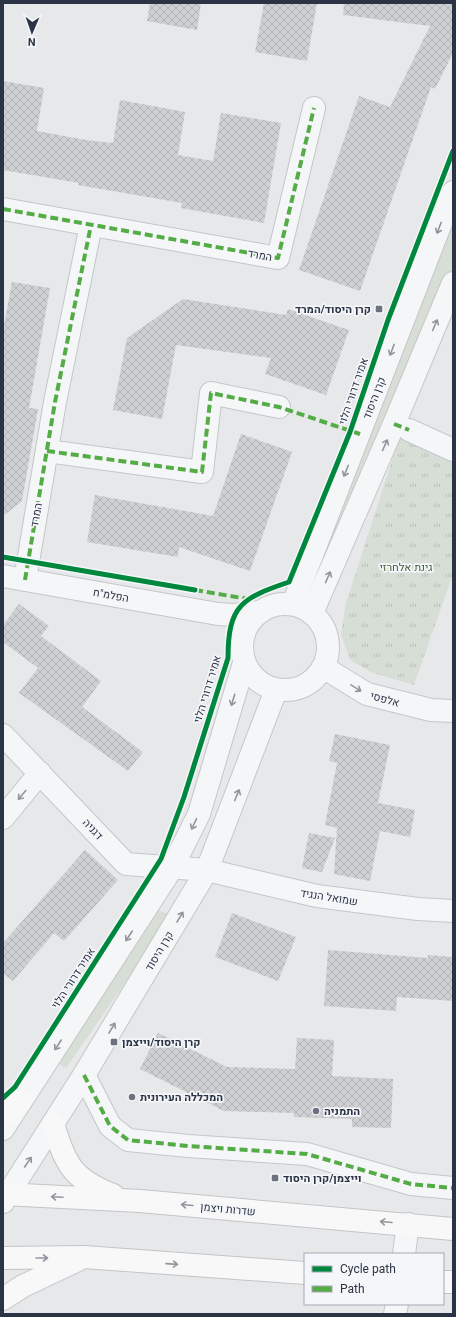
<svg xmlns="http://www.w3.org/2000/svg" width="456" height="1317" viewBox="0 0 456 1317" font-family="Roboto,Heebo,sans-serif">
<style>
.green{fill:#d6ded6}
.park{fill:url(#park-tufts)}
.building{fill:url(#building-cross-hatch)}
.lines{fill:none;stroke-linecap:round;stroke-linejoin:round}
.minor-casing{stroke:#c4c6c8;stroke-width:24}
.major-casing{stroke:#c2c5c8;stroke-width:24}
.minor{stroke:#f5f6f7;stroke-width:22}
.major{stroke:#f8f8f8;stroke-width:22}
.quiet{stroke:#54ac47;stroke-width:4;stroke-dasharray:8 4;stroke-linecap:butt}
.cycleway-casing{stroke:#f4f6f9;stroke-width:8}
.cycleway{stroke:#00873e;stroke-width:5}
.oneway{stroke:#90959e}
.oneway2{stroke:#92969e}
.poi-dot{fill:#6c737f;stroke:#f4f6f9;stroke-width:1.5}
.labels{text-anchor:middle;stroke-width:3.5;stroke-linejoin:round;paint-order:stroke}
.street-label{font-size:11px;fill:#2b3445;stroke:#f4f6f9}
.poi-label{font-size:11px;font-weight:bold;fill:#2b3445;stroke:#f4f6f9;text-anchor:start}
.park-label{font-size:11px;fill:#3f6138;stroke:#f4f6f9}
</style>
<defs>
<pattern id="park-tufts" width="24" height="20" patternUnits="userSpaceOnUse"><rect width="24" height="20" fill="#d6ded6"/><path d="M3 7l-1-3M5 7V3M7 7l1-3M15 17l-1-3M17 17v-4M19 17l1-3" fill="none" stroke="#b8bfb9"/></pattern>
<pattern id="building-cross-hatch" width="8" height="8" patternUnits="userSpaceOnUse"><rect width="8" height="8" fill="#ced0d3"/><path d="M0 0l8 8M0 8l8-8" fill="none" stroke="#b1b3b6"/></pattern>
</defs>
<rect width="100%" height="100%" fill="#e6e8ea"/>
<g class="green">
<path d="M453,205V271L314,600L304,597Z"/>
<path d="M155,909L168,914L151,945L66,1068L55,1062Z"/>
</g>
<path class="park" d="M400,436L453,457V574L414,685L373,673L350,660L341,634L346,603Z"/>
<g class="building">
<path d="M150,3H201L197,30L147,21Z"/>
<path d="M264,3H317L307,61L255,52Z"/>
<path d="M344,3H453V53L435,89L431,87L360,291L299,270L359,96L390,107L430,26L343,15Z"/>
<path d="M3,81L44,88L37,131L86,140L113,143L120,100L185,112L178,155L213,161L221,113L281,123L264,223L181,208L182,203L78,185L79,183L3,170Z"/>
<path d="M12,282L50,288L29,408L38,409L22,501L3,516V331Z"/>
<path d="M183,299L286,315L288,309L349,330L326,395L265,374L271,358L176,345L162,419L113,410L127,338Z"/>
<path d="M241,434L292,452L250,571L179,547L178,557L87,542L95,495L213,516Z"/>
<path d="M19,604L49,626L41,636L101,681L82,707L143,752L128,771L19,693L38,668L3,642V625Z"/>
<path d="M335,734L390,745L378,803L415,810L410,837L380,831L370,881L334,874L337,828L325,825L337,763L329,761Z"/>
<path d="M309,833L335,838L322,872L302,868Z"/>
<path d="M85,850L118,880L64,941L54,933L13,981L3,973V943Z"/>
<path d="M232,913L296,937L278,981L215,957Z"/>
<path d="M328,950L428,958V955L453,957V1001L397,997L396,1011L324,1006Z"/>
<path d="M158,1033L227,1067L295,1069L297,1038L334,1040L332,1076L393,1079L391,1128L352,1127V1119L294,1117V1113L224,1111L140,1069Z"/>
</g>
<g class="lines">
<defs>
<g id="minor">
<path d="M3,209L278,258L314,108"/>
<path d="M409,430L453,450"/>
<path d="M47,451L202,472L211,393L279,407"/>
<path d="M3,576L218,614L234,615L258,612"/>
<path d="M25,580L55,402L91,225"/>
<circle cx="285" cy="647" r="43"/>
<path d="M293,604L453,192"/>
<path d="M312,613L394,424L453,283"/>
<path d="M323,667L367,694L431,710L453,711"/>
<path d="M3,735L126,864L207,870L317,896L418,909L453,911"/>
<path d="M3,818L40,773"/>
<path d="M84,1075L110,1126L128,1140L188,1146L307,1154L411,1184L453,1188"/>
<path d="M3,1129L172,868L199,814L244,663"/>
<path d="M3,1202L84,1075L207,870L276,690"/>
<path d="M404,1254L408,1224"/>
<path d="M395,1314L397,1304"/>
</g>
<g id="major">
<path d="M3,1116L21,1101"/>
<path d="M53,1124C66,1165 72,1179 113,1195"/>
<path d="M3,1194L140,1201L453,1229"/>
<path d="M3,1258L84,1257L305,1273"/>
<path d="M443,1282H453"/>
<path d="M3,1299L23,1286L78,1260"/>
</g>
</defs>
<use href="#minor" class="minor-casing"/>
<use href="#major" class="major-casing"/>
<use href="#minor" class="minor"/>
<use href="#major" class="major"/>
<g class="quiet">
<path d="M3,209L278,258L314,108"/>
<path d="M394,424L409,430"/>
<path d="M47,451L202,472L211,393L279,407L360,434"/>
<path d="M25,580L55,402L91,225"/>
<path d="M195,590L248,599"/>
<path d="M84,1075L110,1126L128,1140L188,1146L307,1154L411,1184L453,1188"/>
</g>
<defs>
<g id="cycleway">
<path d="M3,557L195,590"/>
<path d="M3,1098L15,1087L161,859L184,797L228,658C228,605 242,598 289,582L350,432L388,320L453,151"/>
</g>
</defs>
<use href="#cycleway" class="cycleway-casing"/>
<use href="#cycleway" class="cycleway"/>
</g>
<defs><path id="oneway-shaft" d="M-6 0H5M1.5-3L5.5 0L1.5 3" fill="none" stroke-width="1.6" stroke-linecap="round" stroke-linejoin="round"/></defs>
<g class="oneway">
<use href="#oneway-shaft" transform="translate(439 228) rotate(111)"/>
<use href="#oneway-shaft" transform="translate(435 325) rotate(-67)"/>
<use href="#oneway-shaft" transform="translate(392 350) rotate(111)"/>
<use href="#oneway-shaft" transform="translate(385 445) rotate(-66)"/>
<use href="#oneway-shaft" transform="translate(346 471) rotate(112)"/>
<use href="#oneway-shaft" transform="translate(328 577) rotate(-66)"/>
<use href="#oneway-shaft" transform="translate(356 688) rotate(32)"/>
<use href="#oneway-shaft" transform="translate(233 700) rotate(107)"/>
<use href="#oneway-shaft" transform="translate(22 795) rotate(130)"/>
<use href="#oneway-shaft" transform="translate(237 795) rotate(-68)"/>
<use href="#oneway-shaft" transform="translate(194 824) rotate(116)"/>
<use href="#oneway-shaft" transform="translate(180 917) rotate(-59)"/>
<use href="#oneway-shaft" transform="translate(129 936) rotate(123)"/>
<use href="#oneway-shaft" transform="translate(112 1028) rotate(-59)"/>
<use href="#oneway-shaft" transform="translate(58 1045) rotate(123)"/>
<use href="#oneway-shaft" transform="translate(28 1162) rotate(-56)"/>
</g>
<g class="oneway2">
<use href="#oneway-shaft" transform="translate(57 1197) rotate(-177)"/>
<use href="#oneway-shaft" transform="translate(187 1205) rotate(-175)"/>
<use href="#oneway-shaft" transform="translate(386 1222) rotate(-175)"/>
<use href="#oneway-shaft" transform="translate(42 1258)"/>
<use href="#oneway-shaft" transform="translate(172 1264) rotate(4)"/>
</g>
<g class="poi-dot">
<rect x="375" y="305" width="8" height="8" rx="2"/>
<rect x="110" y="1038" width="8" height="8" rx="2"/>
<circle cx="132" cy="1097" r="4"/>
<circle cx="316" cy="1111" r="4"/>
<rect x="271" y="1174" width="8" height="8" rx="2"/>
</g>
<g class="labels">
<g class="street-label">
<text transform="translate(260 255) rotate(10)" y="4">המרד</text>
<text transform="translate(353 391) rotate(-71)" y="4">אמיר דרורי הלוי</text>
<text transform="translate(374 398) rotate(-69)" y="4">קרן היסוד</text>
<text transform="translate(36 515) rotate(-80)" y="4">המרד</text>
<text transform="translate(111 595) rotate(10)" y="4">הפלמ"ח</text>
<text transform="translate(207 689) rotate(-73)" y="4">אמיר דרורי הלוי</text>
<text transform="translate(385 699) rotate(15)" y="4">אלפסי</text>
<text transform="translate(93 829) rotate(47)" y="4">דגניה</text>
<text transform="translate(329 897) rotate(9)" y="4">שמואל הנגיד</text>
<text transform="translate(159 951) rotate(-59)" y="4">קרן היסוד</text>
<text transform="translate(73 978) rotate(-57)" y="4">אמיר דרורי הלוי</text>
<text transform="translate(228 1209) rotate(5)" y="4">שדרות ויצמן</text>
</g>
<g class="poi-label">
<text x="371" y="313" text-anchor="end">קרן היסוד/המרד</text>
<text x="122" y="1046">קרן היסוד/וייצמן</text>
<text x="140" y="1101">המכללה העירונית</text>
<text x="324" y="1115">התמניה</text>
<text x="283" y="1182">וייצמן/קרן היסוד</text>
</g>
<g class="park-label">
<text x="406" y="571">גינת אלחרזי</text>
</g>
</g>
<rect width="456" height="1317" fill="none" stroke="#2b3445" stroke-width="8"/>
<rect x="304" y="1253" width="140" height="52" fill="#f4f6f9" stroke="#a4a8b1"/>
<rect x="312" y="1266" width="20" height="6" fill="#00873e" stroke="#a4a8b1"/>
<text x="340" y="1273" font-size="12" fill="#2b3445">Cycle path</text>
<rect x="312" y="1286" width="20" height="6" fill="#54ac47" stroke="#a4a8b1"/>
<text x="340" y="1293" font-size="12" fill="#2b3445">Path</text>
<g transform="translate(32 32) rotate(182)" stroke="#f4f6f9" stroke-width="3" paint-order="stroke">
<path d="M0-3L7 15L0 10L-7 15Z" fill="#2b3445"/>
<text y="-6" font-size="11" font-weight="bold" text-anchor="middle" fill="#2b3445">N</text>
</g>
</svg>
